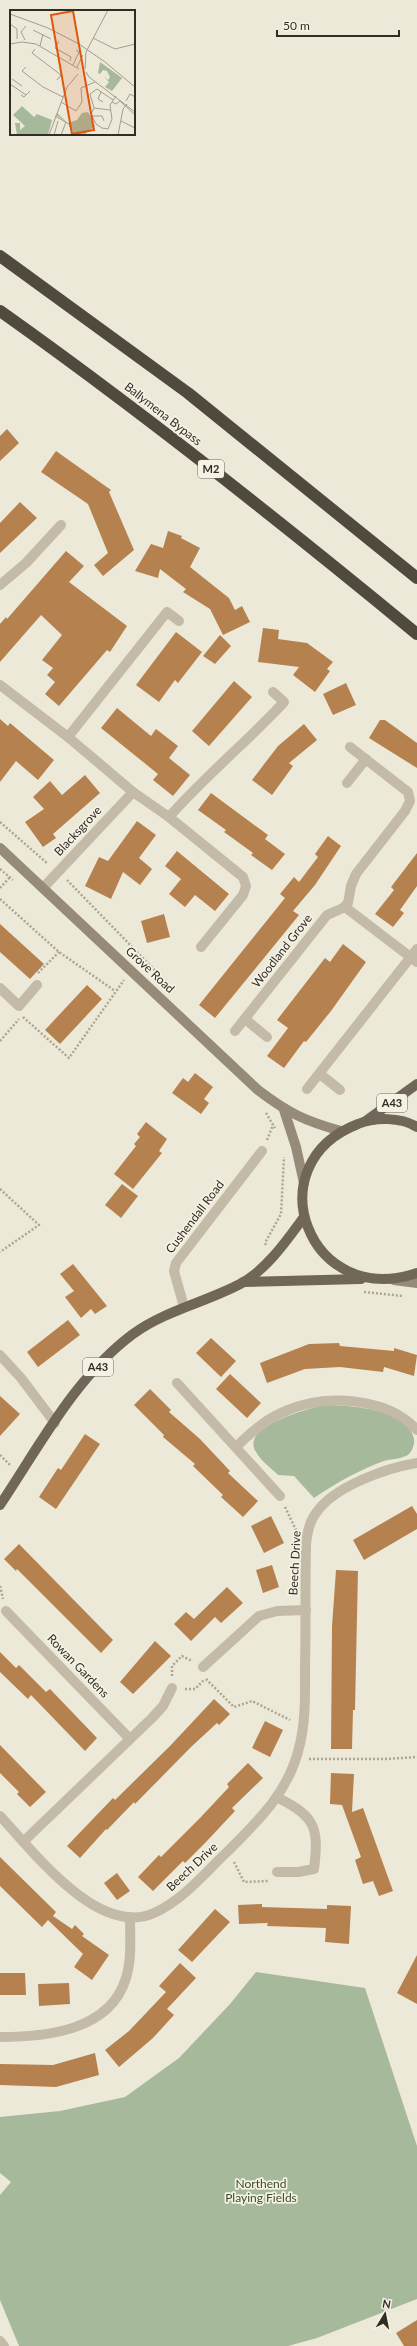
<svg xmlns="http://www.w3.org/2000/svg" width="417" height="2346" viewBox="0 0 417 2346" font-family="Lato,sans-serif">
<style>
.green{fill:#a7b99b}
.building{fill:#b5824f}
.lines{fill:none;stroke-linecap:round;stroke-linejoin:round}
.path{stroke:#aea591;stroke-width:2.5;stroke-dasharray:2 2;stroke-linecap:butt}
.street{stroke:#c3bba7;stroke-width:10}
.secondary{stroke:#968b79;stroke-width:10}
.primary{stroke:#716759;stroke-width:10}
.highway{stroke:#50493e;stroke-width:12}
.labels{text-anchor:middle;stroke-width:3.5;stroke-linejoin:round;paint-order:stroke}
.shield{fill:#f5f2e4;stroke:#6c675f;stroke-width:1}
.shield-label{font-size:11px;font-weight:bold;fill:#312c26}
.street-label{font-size:12px;fill:#312c26;stroke:#f5f2e4}
.park-label{font-size:12px;fill:#394b2d;stroke:#f5f2e4}
.inset-road{fill:none;stroke:#a29d91;stroke-width:1}
.view{fill:#df570d;fill-opacity:0.15;stroke:#df570d;stroke-width:2}
.inset-edge{fill:none;stroke:#312c26;stroke-width:2}
</style>
<rect width="100%" height="100%" fill="#ede9d9"/>
<g class="green">
<path d="M323,1405C346,1405 409,1408 414,1439C415,1444 412,1452 408,1455C401,1459 391,1459 384,1461C359,1470 336,1483 314,1498L294,1476L278,1475C271,1468 261,1461 256,1452C239,1426 309,1409 323,1405Z"/>
<path d="M256,1972L365,1988L417,2146V2299L317,2338L288,2346H19L0,2300V2195L11,2182L0,2173V2117L60,2111L125,2097L179,2058L230,2004Z"/>
</g>
<g class="building">
<path d="M7,429L19,443L0,461V436Z"/>
<path d="M56,451L111,490L109,492L134,550L103,576L94,565L108,553L88,504L41,472Z"/>
<path d="M20,502L37,518L0,553V523Z"/>
<path d="M168,531L182,536L181,538L200,548L190,567L229,598L235,610L242,606L250,622L223,635L210,609L183,592L186,589L160,569L158,578L135,571L151,544L163,548Z"/>
<path d="M66,551L84,566L69,582L127,626L110,652L107,650L59,706L45,694L55,682L47,675L53,668L42,660L62,635L41,615L0,662V624L6,617L7,619Z"/>
<path d="M263,628L279,630L278,639L307,643L333,662L327,669L330,671L315,692L293,675L299,667L258,662Z"/>
<path d="M176,632L202,652L178,683L175,680L159,702L136,685Z"/>
<path d="M220,635L231,646L215,664L203,656Z"/>
<path d="M234,681L252,697L209,746L192,731Z"/>
<path d="M346,683L356,705L333,715L323,694Z"/>
<path d="M117,708L151,736L156,729L178,746L169,758L190,775L173,796L153,780L158,774L101,728Z"/>
<path d="M0,719L8,726L10,723L54,760L38,780L16,761L0,782Z"/>
<path d="M380,720H385L417,743V768L369,738Z"/>
<path d="M304,724L317,740L289,763L293,766L272,795L252,780L278,746Z"/>
<path d="M85,775L100,793L53,834L56,838L43,847L25,822L44,809L33,797L50,781L62,795Z"/>
<path d="M211,793L268,835L265,839L285,854L272,870L251,855L253,853L224,832L226,830L198,810Z"/>
<path d="M137,821L156,835L139,858L152,869L140,885L123,872L111,899L85,886L99,857L108,861Z"/>
<path d="M328,836L341,846L315,885L293,911L299,915L215,1018L199,1005L285,898L280,894L294,877L299,882L318,857L315,854Z"/>
<path d="M177,851L229,894L215,911L195,895L185,907L169,894L181,879L165,866Z"/>
<path d="M417,853V886L400,910L404,913L393,927L375,914L394,890L391,887Z"/>
<path d="M164,914L170,937L147,943L141,921Z"/>
<path d="M0,924L44,964L30,979L0,952Z"/>
<path d="M343,944L366,962L331,1011L306,1042L304,1041L284,1068L267,1056L288,1028L277,1020L325,958L330,962Z"/>
<path d="M87,985L102,999L60,1044L45,1030Z"/>
<path d="M195,1073L213,1087L204,1099L209,1103L201,1114L172,1093L183,1078L188,1082Z"/>
<path d="M146,1122L167,1139L159,1151L162,1153L133,1189L114,1174L136,1146L134,1144L140,1137L137,1134Z"/>
<path d="M122,1184L138,1196L121,1218L105,1205Z"/>
<path d="M73,1264L107,1306L95,1314L91,1309L81,1318L65,1297L74,1291L60,1274Z"/>
<path d="M68,1320L80,1335L38,1367L27,1352Z"/>
<path d="M211,1338L236,1361L221,1377L196,1353Z"/>
<path d="M339,1343L340,1346L394,1351V1348L417,1355L414,1376L384,1367L383,1372L340,1367L305,1369L267,1383L260,1363L309,1344Z"/>
<path d="M230,1374L261,1403L247,1418L216,1389Z"/>
<path d="M150,1389L171,1410L169,1412L200,1439L230,1471L228,1473L258,1501L243,1517L221,1497L223,1495L193,1466L195,1464L163,1437L164,1435L134,1405Z"/>
<path d="M0,1396L20,1414L0,1436Z"/>
<path d="M85,1434L100,1444L56,1509L39,1497L58,1468L61,1470Z"/>
<path d="M412,1506L417,1514V1529L364,1560L353,1540Z"/>
<path d="M271,1516L284,1543L264,1553L251,1526Z"/>
<path d="M19,1544L113,1640L101,1653L17,1569L16,1571L4,1559Z"/>
<path d="M272,1565L279,1587L263,1593L256,1570Z"/>
<path d="M336,1570L358,1571L355,1710H353L352,1749H331L332,1626Z"/>
<path d="M227,1587L243,1603L221,1623L215,1617L191,1641L174,1624L186,1612L194,1619Z"/>
<path d="M155,1641L171,1656L133,1694L120,1682Z"/>
<path d="M0,1652L16,1668L19,1665L46,1692L50,1689L97,1738L85,1751L31,1695L28,1699L0,1672Z"/>
<path d="M214,1699L230,1714L219,1725L217,1723L191,1747L135,1804L134,1802L107,1830L106,1829L80,1858L67,1846L113,1798L115,1800L170,1746Z"/>
<path d="M265,1721L283,1730L270,1757L252,1748Z"/>
<path d="M0,1745L46,1792L30,1807L17,1794L19,1792L0,1773Z"/>
<path d="M248,1763L263,1778L232,1808L235,1811L206,1842L185,1863L183,1861L153,1891L138,1877L159,1855L161,1857L200,1818L229,1787L227,1784Z"/>
<path d="M331,1773L354,1774L352,1812L363,1808L393,1891L379,1896L373,1881L363,1884L355,1860L361,1857L342,1805L330,1804Z"/>
<path d="M0,1857L56,1912L53,1916L72,1929L75,1925L84,1934L82,1936L109,1955L92,1980L74,1967L83,1954L48,1920L42,1927L0,1886Z"/>
<path d="M117,1873L130,1891L117,1900L104,1883Z"/>
<path d="M262,1904V1907L327,1909V1905L351,1906L349,1944L325,1942L326,1928L267,1926L268,1923L239,1924L238,1905Z"/>
<path d="M215,1909L230,1922L192,1962L178,1950Z"/>
<path d="M417,1955V2004L397,1993Z"/>
<path d="M180,1963L196,1978L167,2009L174,2015L153,2038L119,2067L105,2050L129,2031L166,1992L159,1986Z"/>
<path d="M0,1973H25L26,1995H0Z"/>
<path d="M69,1983L70,2004L39,2006L38,1984Z"/>
<path d="M95,2053L99,2075L56,2087L0,2085V2064L53,2065Z"/>
<path d="M417,2320V2346H404L396,2333Z"/>
</g>
<g class="lines">
<g class="path">
<path d="M0,822L48,864"/>
<path d="M0,869L13,880"/>
<path d="M67,880L174,990"/>
<path d="M0,888L10,877"/>
<path d="M0,899L59,952L115,991"/>
<path d="M38,973L59,952"/>
<path d="M23,1017L69,1058L124,980"/>
<path d="M0,1041L19,1019"/>
<path d="M266,1113L275,1128"/>
<path d="M267,1140L273,1125"/>
<path d="M0,1189L39,1225L0,1252"/>
<path d="M266,1245L265,1243L281,1214L284,1157"/>
<path d="M364,1292L403,1296"/>
<path d="M0,1455L11,1466"/>
<path d="M285,1507L296,1530"/>
<path d="M0,1586L3,1599"/>
<path d="M172,1676V1666L182,1656L192,1661"/>
<path d="M206,1679L234,1707L252,1701L290,1720"/>
<path d="M185,1689H195L204,1680"/>
<path d="M309,1759H387L417,1757"/>
<path d="M234,1862L244,1882L268,1881"/>
</g>
<g class="street">
<path d="M0,585L26,563L61,525"/>
<path d="M0,685L68,737L133,792L169,817L243,877L246,886L243,895L201,947"/>
<path d="M68,737L167,612L179,621"/>
<path d="M347,783L366,759"/>
<path d="M169,817C205,776 247,742 284,702L273,692"/>
<path d="M43,888L133,792"/>
<path d="M345,907L417,962"/>
<path d="M0,988L19,1006L37,985"/>
<path d="M245,1019L267,1037"/>
<path d="M235,1031L327,915L343,908L348,903L351,886L356,874L405,811L410,801L408,792L350,747"/>
<path d="M320,1074L340,1090"/>
<path d="M307,1089L417,949"/>
<path d="M184,1307L174,1271L176,1263L262,1151"/>
<path d="M0,1355L21,1378L55,1423"/>
<path d="M177,1383L280,1496"/>
<path d="M236,1447C251,1432 267,1418 288,1410C327,1394 387,1397 417,1430"/>
<path d="M6,1611L130,1739"/>
<path d="M203,1667L259,1616L277,1611L306,1610"/>
<path d="M0,1816C33,1851 98,1938 154,1913C183,1900 204,1874 226,1853C258,1821 288,1793 299,1748C306,1721 305,1694 305,1667C306,1626 305,1585 306,1545C307,1533 309,1522 316,1513C334,1486 387,1468 417,1463"/>
<path d="M24,1841L152,1718L163,1706L172,1688"/>
<path d="M277,1872H298L314,1869C319,1829 316,1816 278,1798"/>
<path d="M0,2037C46,2037 110,2031 126,1978C132,1958 130,1938 130,1917"/>
<path d="M0,2341L4,2346"/>
</g>
<g class="secondary">
<path d="M0,848L258,1090C288,1113 305,1121 341,1131"/>
<path d="M284,1110L296,1147L304,1183"/>
<path d="M394,1280L417,1283"/>
</g>
<g class="primary">
<path d="M367,1120L417,1084"/>
<path d="M417,1127C401,1117 375,1117 358,1124C254,1164 309,1310 417,1273"/>
<path d="M243,1282L361,1279"/>
<path d="M0,1505C39,1447 75,1377 133,1334C166,1310 207,1302 242,1283C268,1268 287,1240 304,1217"/>
</g>
<g class="highway">
<path d="M0,256L188,393L417,578"/>
<path d="M0,311C144,413 281,522 417,634"/>
</g>
</g>
<g class="labels">
<g class="shield">
<rect x="198" y="460" width="26" height="18" rx="3"/>
<rect x="377" y="1094" width="30" height="18" rx="3"/>
<rect x="83" y="1358" width="30" height="18" rx="3"/>
</g>
<g class="shield-label">
<text x="211" y="473">M2</text>
<text x="392" y="1107">A43</text>
<text x="98" y="1371">A43</text>
</g>
<g class="street-label">
<text transform="translate(163 414) rotate(38)" y="4">Ballymena Bypass</text>
<text transform="translate(78 831) rotate(-47)" y="4">Blacksgrove</text>
<text transform="translate(282 951) rotate(-52)" y="4">Woodland Grove</text>
<text transform="translate(150 970) rotate(43)" y="4">Grove Road</text>
<text transform="translate(195 1217) rotate(-53)" y="4">Cushendall Road</text>
<text transform="translate(295 1563) rotate(-87)" y="4">Beech Drive</text>
<text transform="translate(78 1666) rotate(46)" y="4">Rowan Gardens</text>
<text transform="translate(192 1867) rotate(-43)" y="4">Beech Drive</text>
</g>
<g class="park-label">
<text x="261" y="2188">Northend<tspan x="261" dy="14">Playing Fields</tspan></text>
</g>
</g>
<g transform="translate(10 10)">
<rect width="125" height="125" fill="#ede9d9"/>
<path d="M90,52L112,68L102,81L95,77L99,72L94,67L98,70L100,67L97,61L93,60L90,64L88,63ZM12,96L24,107L27,104L42,110L38,125H7L5,113H10V120L15,116L3,105ZM78,102L85,116L74,125H64L61,115L46,105L47,103L58,113L67,110L72,103Z" fill="#a7b99b"/>
<path class="inset-road" d="M0,4L38,18L69,34L95,52L125,77M0,14L7,19V29M23,20L41,29M83,28L105,39L125,34M15,30L11,22L16,16M49,31L45,38L61,47L60,51M0,34L12,32L26,34L69,59M30,36L33,24M25,39L22,43L51,65L47,70M63,55L69,42L66,40M16,57L12,61L33,77L53,87M67,57L73,45M75,59L76,42L98,0M76,62L79,67L125,102M2,69L12,76M0,74L16,85M91,82L88,89L93,92M11,85L14,87L20,81M116,91L120,84L125,87M51,92L66,101L72,92L71,78L85,72M102,92L106,94L110,91L125,105M84,98L81,104L86,114L92,118L98,119L102,109L100,95L106,86M100,100L84,98L80,84L87,79L103,90M45,106L59,114L63,125M82,106H92L94,111M111,111L125,118M39,125L57,77L68,64M44,125L48,111M51,125L56,112M108,125L113,99L117,94"/>
<path class="view" d="M63,1L84,120L62,124L41,5Z"/>
<rect width="125" height="125" class="inset-edge"/>
</g>
<g transform="translate(385 2314) rotate(10)" stroke="#f5f2e4" stroke-width="3" paint-order="stroke">
<path d="M0-3L7 15L0 10L-7 15Z" fill="#312c26"/>
<text y="-6" font-size="11" font-weight="bold" text-anchor="middle" fill="#312c26">N</text>
</g>
<path d="M277 30v6h122v-6" fill="none" stroke="#312c26" stroke-width="2"/>
<text x="283" y="30" font-size="12" fill="#312c26" stroke="#f5f2e4" stroke-width="3" paint-order="stroke">50 m</text>
</svg>
